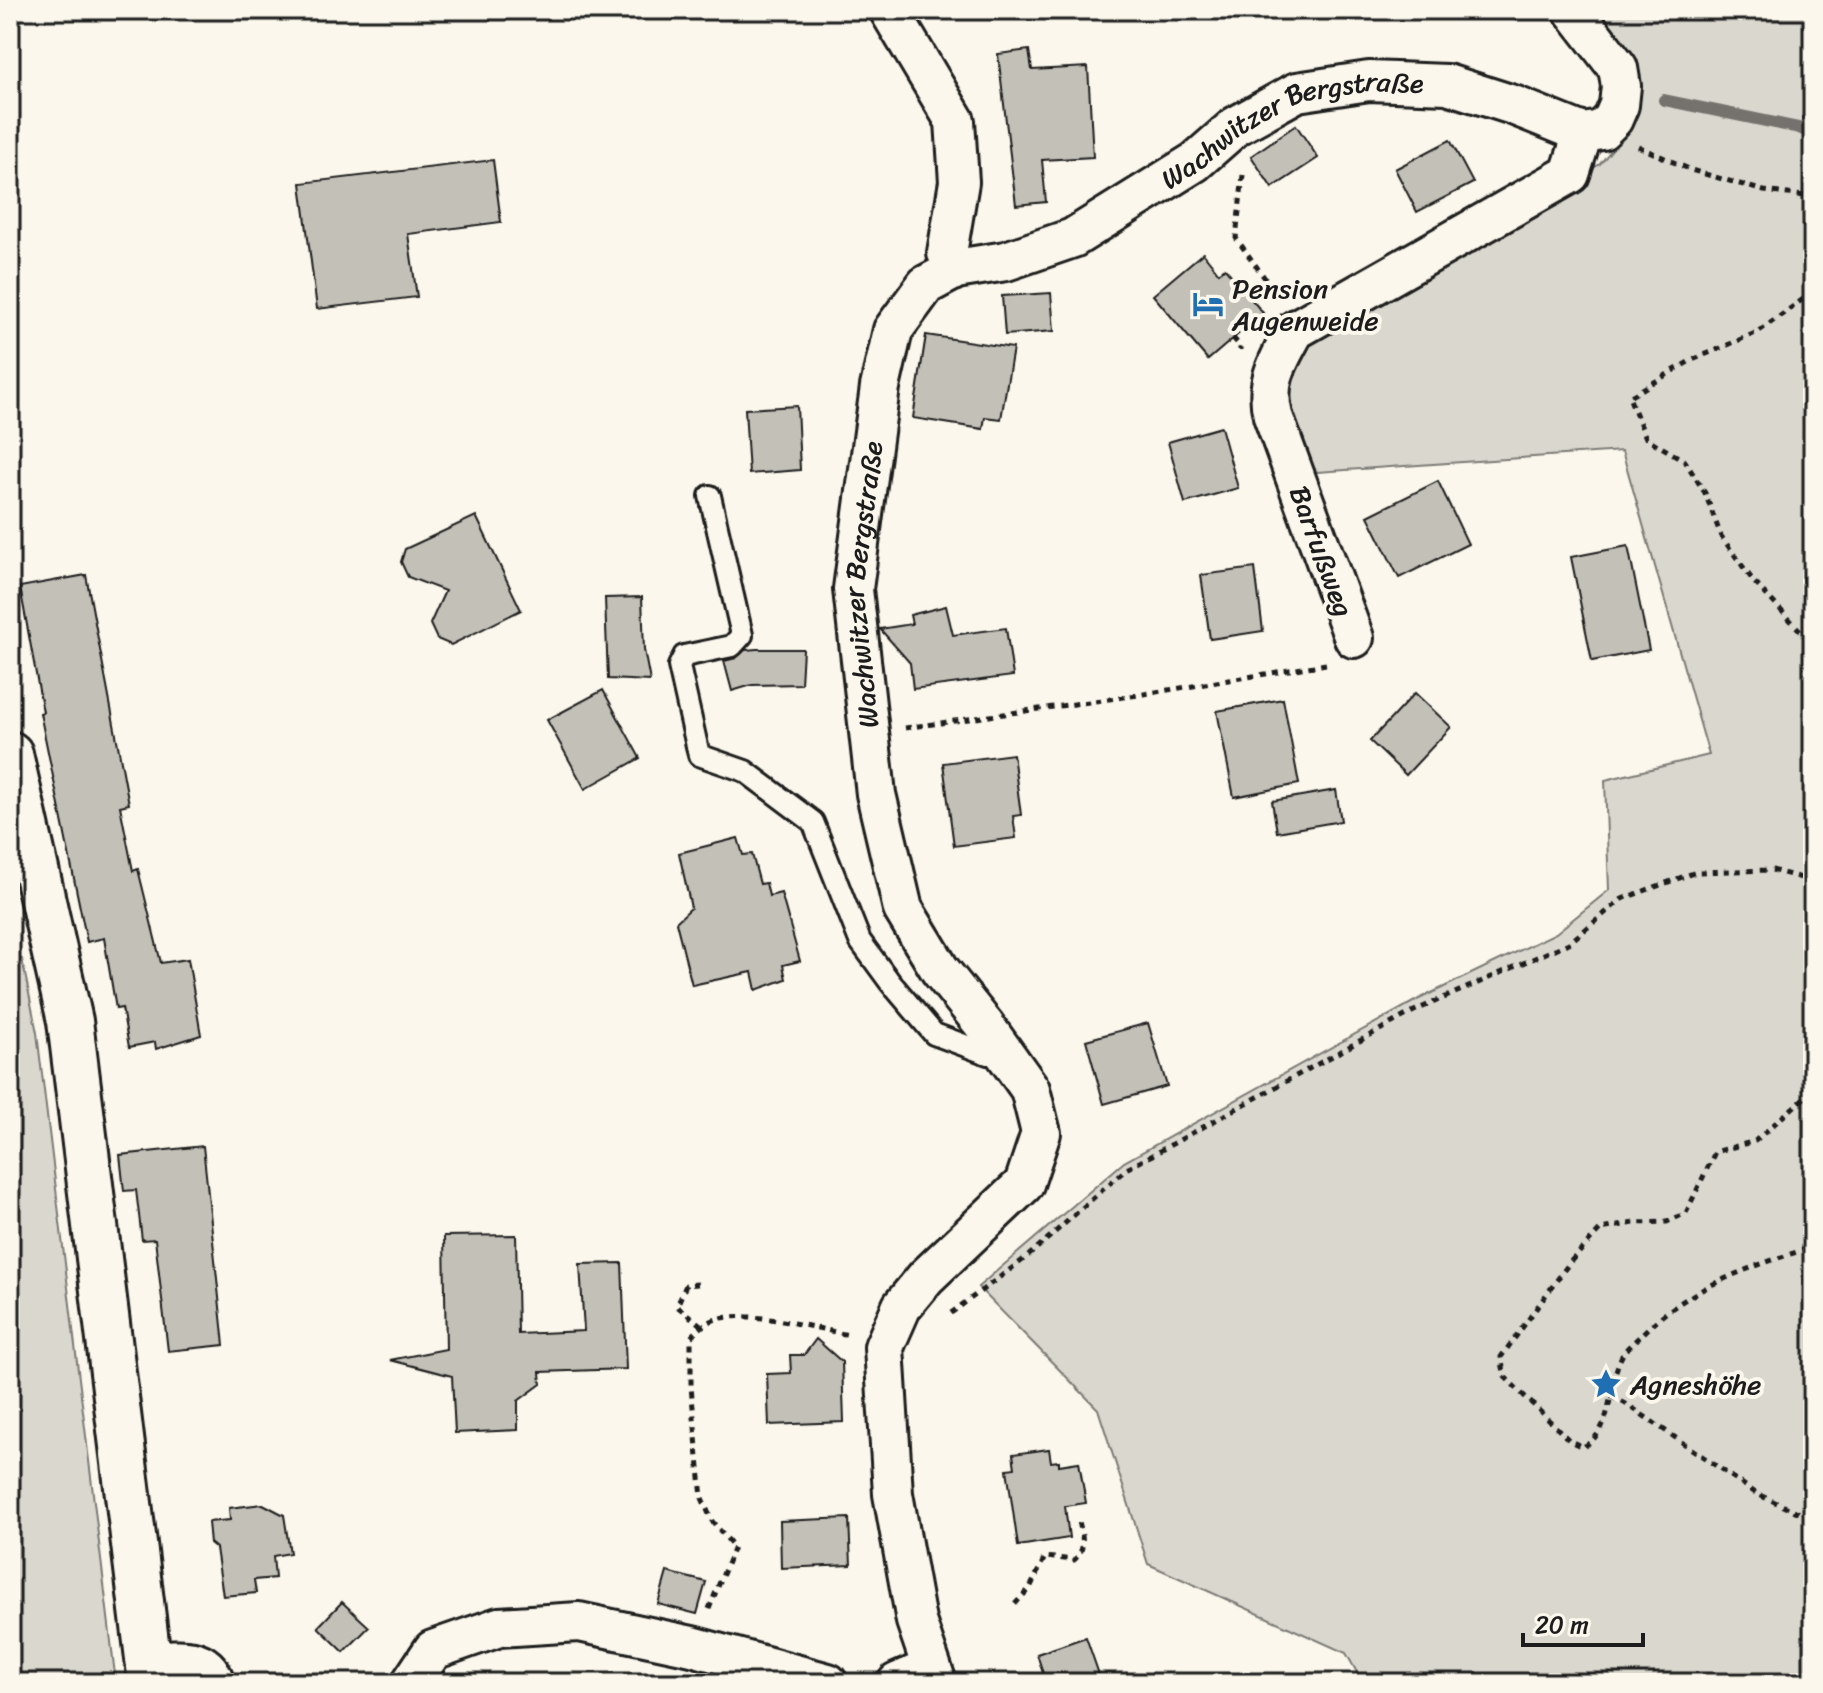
<svg xmlns="http://www.w3.org/2000/svg" width="1823" height="1693" viewBox="0 0 1823 1693" font-family="Sriracha,sans-serif">
<style>
.green{fill:#dad7ce;stroke:#7b7a75;stroke-width:2}
.lines{fill:none;stroke-linecap:round;stroke-linejoin:round}
.stream{stroke:#74726e;stroke-width:12}
.building{fill:#c3c0b8;stroke:#1c1c1c;stroke-width:2}
.service-casing{stroke:#1c1c1c;stroke-width:26}
.minor-casing{stroke:#1c1c1c;stroke-width:44}
.secondary-casing{stroke:#1c1c1c;stroke-width:50}
.path{stroke:#1c1c1c;stroke-width:5;stroke-dasharray:6 6;stroke-linecap:butt}
.service{stroke:#fbf7ec;stroke-width:20}
.minor{stroke:#fbf7ec;stroke-width:38}
.secondary{stroke:#fbf7ec;stroke-width:44}
.labels{text-anchor:middle;stroke-width:8;stroke-linejoin:round;paint-order:stroke}
.street-label{font-size:28px;fill:#1c1c1c;stroke:#fbf7ec}
.poi-label{font-size:28px;fill:#1c1c1c;stroke:#fbf7ec;text-anchor:start}
</style>
<rect width="100%" height="100%" fill="#fbf7ec"/>
<filter id="ink" filterUnits="userSpaceOnUse"><feTurbulence type="fractalNoise" baseFrequency=".0125" numOctaves="2"/><feDisplacementMap in="SourceGraphic" scale="16" xChannelSelector="R" yChannelSelector="G"/><feConvolveMatrix kernelMatrix="1 2 1 2 8 2 1 2 1" color-interpolation-filters="sRGB"/></filter>
<g filter="url(#ink)">
<g class="green">
<path d="M1598,10H1813V421L1808,420L1813,452V1683H1363L1346,1653L1148,1564L1098,1409L978,1287L1124,1162L1415,1001L1556,933L1609,890L1605,780L1709,755L1622,451L1317,472L1292,442L1286,392L1307,334L1600,164L1631,126L1638,90L1633,55Z"/>
<path d="M22,959L37,1033L116,1683H10V960Z"/>
</g>
<g class="lines">
<path class="stream" d="M1664,100L1799,128L1813,134"/>
</g>
<g class="building">
<path d="M1029,50L1032,70L1088,67L1093,157L1042,160L1046,202L1016,205L998,54Z"/>
<path d="M1296,125L1318,158L1272,188L1251,156Z"/>
<path d="M1450,140L1473,183L1417,212L1395,169Z"/>
<path d="M493,160L501,222L408,234L417,297L317,309L301,183Z"/>
<path d="M1203,253L1219,273L1225,268L1263,313L1208,360L1153,295Z"/>
<path d="M1051,293L1054,331L1005,335L1002,296Z"/>
<path d="M926,335L1013,348L1001,419L985,417L983,429L913,418Z"/>
<path d="M797,406L800,470L749,474L745,409Z"/>
<path d="M1221,427L1238,488L1185,503L1168,442Z"/>
<path d="M1438,481L1468,544L1399,578L1368,516Z"/>
<path d="M476,516L521,610L451,645L437,639L430,624L445,591L408,577L401,562L405,549Z"/>
<path d="M1628,546L1649,650L1592,661L1571,557Z"/>
<path d="M1255,568L1263,631L1210,639L1201,575Z"/>
<path d="M86,575L129,804L120,806L133,871L138,869L161,963L188,959L201,1035L156,1049L155,1042L129,1047L122,1008L116,1009L104,938L87,942L40,713L43,712L20,587Z"/>
<path d="M642,597L644,650L650,681L608,679L605,598Z"/>
<path d="M946,606L953,635L1006,628L1013,676L913,689L910,663L880,629L912,624L910,615Z"/>
<path d="M757,649H803L801,684L752,685L732,691L724,661L736,658L745,650Z"/>
<path d="M603,690L640,758L585,789L547,720Z"/>
<path d="M1415,693L1451,727L1406,775L1370,741Z"/>
<path d="M1283,699L1299,784L1234,797L1217,711Z"/>
<path d="M1013,754L1021,815L1013,816L1016,838L954,846L943,763Z"/>
<path d="M1336,790L1341,821L1277,832L1272,801Z"/>
<path d="M738,838L743,855L752,854L760,884L766,883L769,896L781,893L800,961L783,965L786,979L756,990L752,972L692,985L676,922L691,908L679,853Z"/>
<path d="M1148,1023L1167,1086L1104,1104L1086,1040Z"/>
<path d="M203,1146L224,1345L168,1351L155,1239L142,1240L136,1190L124,1191L120,1155Z"/>
<path d="M516,1235L518,1334L584,1331L580,1264L622,1263L626,1369L540,1372L541,1384L518,1401V1430L455,1433L452,1376L390,1360L446,1349L444,1236Z"/>
<path d="M816,1339L842,1362L844,1422L769,1425L767,1374L791,1373L790,1355H804Z"/>
<path d="M1049,1449L1051,1462L1059,1461V1465L1079,1462L1086,1503L1065,1506L1069,1538L1018,1546L1007,1469L1015,1468L1013,1454Z"/>
<path d="M263,1504L284,1515L290,1553L273,1556L275,1578L254,1580L256,1593L223,1596L216,1548L210,1543L208,1522L230,1520L229,1508Z"/>
<path d="M849,1518L851,1565L781,1568L780,1521Z"/>
<path d="M667,1572L706,1582L697,1614L658,1604Z"/>
<path d="M342,1602L369,1627L344,1652L318,1627Z"/>
<path d="M1086,1637L1102,1683H1046L1037,1654Z"/>
</g>
<g class="lines">
<defs>
<path id="service" d="M710,496L742,635L732,646L684,656L679,666L699,755L745,771L813,822L860,941L890,982L934,1034L988,1054L1000,1046"/>
<g id="minor">
<path d="M889,10L955,121L959,182L947,253L956,269"/>
<path d="M1354,638L1273,416C1264,381 1279,360 1295,330L1570,174L1583,133"/>
<path d="M150,1662C176,1659 206,1653 215,1683"/>
<path d="M411,1683L433,1650L499,1627L579,1622L692,1646L828,1683"/>
<path d="M897,1683L931,1668"/>
<path id="s1" d="M937,1683L916,1621L893,1494L884,1347L902,1306L926,1277L1024,1184L1041,1133L1030,1089L985,1026L940,970L903,909L876,794L853,589L880,387L893,330L926,285L956,269L1006,261L1073,238L1195,162L1236,126L1297,92L1369,81L1447,84L1513,105L1583,133L1602,130L1613,119L1619,105L1621,86L1618,68L1573,10"/>
</g>
<path id="secondary" d="M10,754L70,1021L151,1683"/>
</defs>
<use href="#service" class="service-casing"/>
<use href="#minor" class="minor-casing"/>
<use href="#secondary" class="secondary-casing"/>
<g class="path">
<path d="M1638,146L1691,170L1764,191L1813,197"/>
<path d="M1243,175L1236,238L1277,295"/>
<path d="M1813,292L1758,332L1690,361L1629,397L1646,438L1685,461L1705,493L1721,536L1754,582L1813,644"/>
<path d="M1233,338L1240,346V350"/>
<path d="M905,728L1138,695L1326,664"/>
<path d="M1813,1090L1755,1141L1715,1152L1686,1213L1667,1222L1634,1223L1601,1229L1570,1262L1501,1357L1505,1377L1570,1441L1583,1447C1616,1429 1606,1383 1623,1354C1627,1347 1634,1342 1640,1336C1686,1288 1751,1266 1813,1247"/>
<path d="M698,1284L686,1285L677,1306L702,1326"/>
<path d="M951,1313L1027,1257L1125,1170L1414,1011L1569,943L1622,899L1696,872L1772,870L1813,881"/>
<path d="M1611,1396L1628,1405L1757,1494L1813,1519"/>
<path d="M1015,1604L1030,1588L1045,1557L1074,1560C1087,1549 1082,1536 1079,1521"/>
<path d="M709,1609L734,1547L712,1521L702,1498L691,1387V1337C699,1329 706,1322 717,1319C751,1310 814,1328 849,1335"/>
</g>
<use href="#service" class="service"/>
<use href="#minor" class="minor"/>
<use href="#secondary" class="secondary"/>
</g>
</g>
<defs>
<symbol id="hotel-bare" viewBox="-9 -9 18 18"><path d="M-6-4.5h1.5V1H6V5H4.5V3h-9V5H-6ZM-4 0a1.8 1.8 0 1 1 3.6 0ZM.5 0V-2.5h3Q6-2.5 6 0Z" fill="#1f6fb2" stroke="#fbf7ec" stroke-width="2.5" paint-order="stroke"/></symbol>
<symbol id="sight-bare" viewBox="-9 -9 18 18"><path d="M0-6L1.8-2.2L6-1.7L2.9 1.2L3.7 5.4L0 3.3L-3.7 5.4L-2.9 1.2L-6-1.7L-1.8-2.2Z" fill="#1f6fb2" stroke="#fbf7ec" stroke-width="2.5" paint-order="stroke"/></symbol>
</defs>
<g fill-rule="evenodd">
<use href="#hotel-bare" x="1186" y="282" width="44" height="44"/>
<use href="#sight-bare" x="1584" y="1362" width="44" height="44"/>
</g>
<g class="labels">
<g class="street-label">
<text dy="10" stroke="none"><textPath href="#s1" startOffset="1928">Wachwitzer Bergstraße</textPath></text>
<text transform="translate(1322 551) rotate(70)" y="10">Barfußweg</text>
<text dy="10" stroke="none"><textPath href="#s1" startOffset="1208">Wachwitzer Bergstraße</textPath></text>
</g>
<g class="poi-label">
<text x="1232" y="298">Pension<tspan x="1232" dy="32">Augenweide</tspan></text>
<text x="1630" y="1394">Agneshöhe</text>
</g>
</g>
<rect width="1823" height="1693" fill="none" stroke="#fbf7ec" stroke-width="40"/>
<rect x="20" y="20" width="1783" height="1653" fill="none" stroke="#1c1c1c" stroke-width="3" filter="url(#ink)"/>
<path d="M1523 1633v12h120v-12" fill="none" stroke="#1c1c1c" stroke-width="4"/>
<text x="1535" y="1633" font-size="24" fill="#1c1c1c" stroke="#fbf7ec" stroke-width="6" paint-order="stroke">20 m</text>
</svg>
